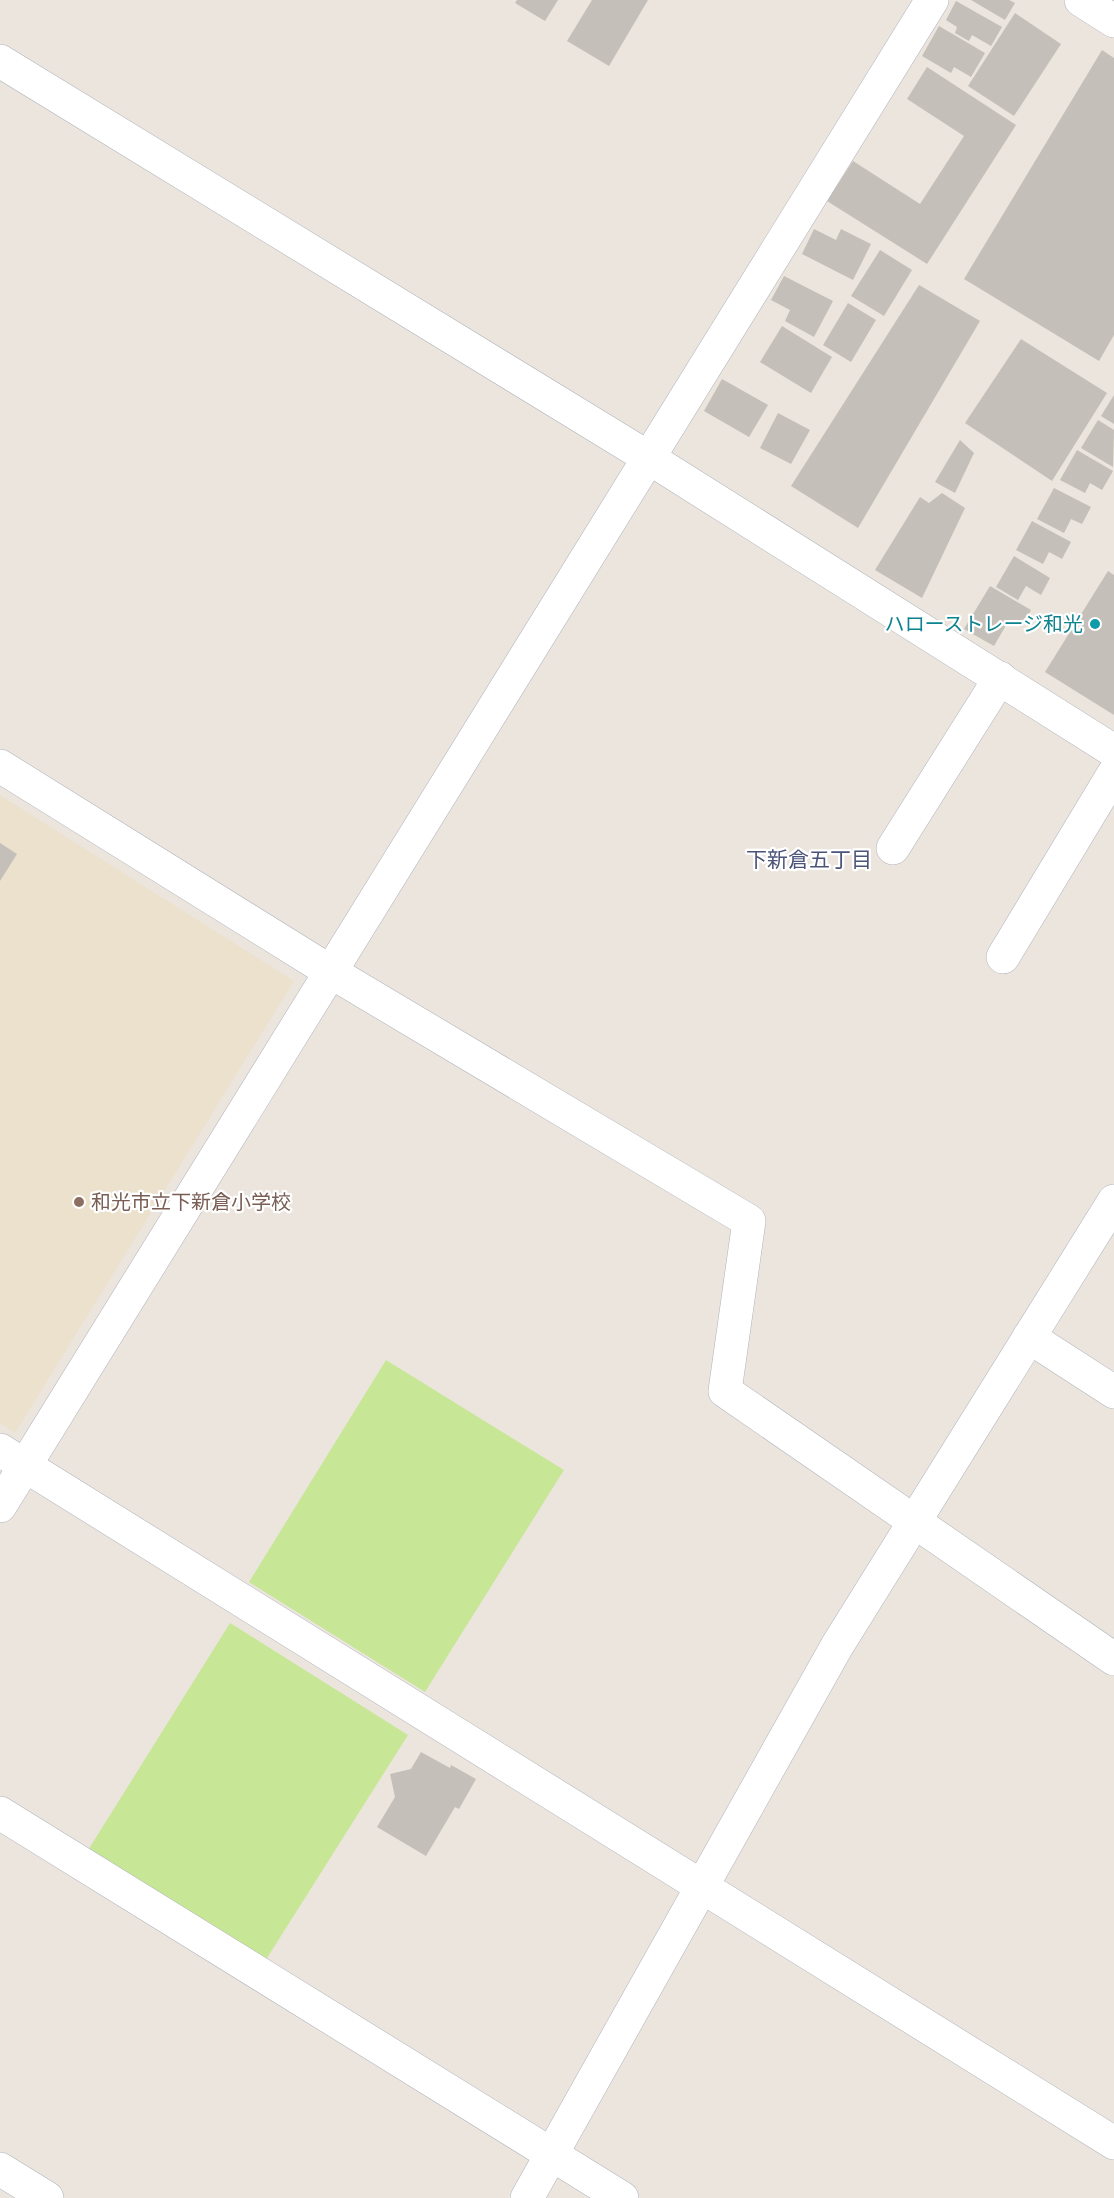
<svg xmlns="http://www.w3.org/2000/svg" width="1114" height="2198" viewBox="0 0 1114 2198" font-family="Quicksand,'Noto Sans JP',sans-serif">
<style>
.education{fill:#ece1cd}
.pitch{fill:#c7e797}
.building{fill:#c4bfb8}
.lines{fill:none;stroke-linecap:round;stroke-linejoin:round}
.minor-casing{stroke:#b0b3bd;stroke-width:34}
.minor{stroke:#fff;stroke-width:33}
.culture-dot{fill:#0f9aa8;stroke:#fff;stroke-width:2}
.education-dot{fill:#8d6e63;stroke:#fff;stroke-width:2}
.labels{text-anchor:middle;stroke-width:4.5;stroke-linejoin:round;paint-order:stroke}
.culture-label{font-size:20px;fill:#0d838f;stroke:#fff;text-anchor:end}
.education-label{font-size:20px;fill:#785e54;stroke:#fff;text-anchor:start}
.neighbourhood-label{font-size:21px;fill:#4c5579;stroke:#fff}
</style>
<rect width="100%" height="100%" fill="#ebe5dd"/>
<path class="education" d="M0,795L294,981L15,1433L0,1423Z"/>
<g class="pitch">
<path d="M386,1360L564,1470L425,1692L249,1582Z"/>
<path d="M230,1623L408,1735L262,1966L85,1855Z"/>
</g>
<g class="building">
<path d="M517,0H558L545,21L515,3Z"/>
<path d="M592,0H648L609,66L567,41Z"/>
<path d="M971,0H1009L1015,3L1005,20Z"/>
<path d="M956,1L1002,27L991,46L972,35L969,41L955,33L957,27L946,20Z"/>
<path d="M1015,13L1061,44L1014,116L968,86Z"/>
<path d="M939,26L985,53L971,77L954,67L951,73L922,56Z"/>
<path d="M1102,50L1114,58V335L1099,361L964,279Z"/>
<path d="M927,67L1016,125L927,264L827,201L853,161L920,204L964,136L907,99Z"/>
<path d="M814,229L836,240L841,229L871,244L853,280L802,254Z"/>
<path d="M880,250L912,270L884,316L851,296Z"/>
<path d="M784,276L833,301L814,337L785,321L790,310L771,300Z"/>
<path d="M919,285L980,321L858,528L791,486Z"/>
<path d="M848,303L876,320L851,362L823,345Z"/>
<path d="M782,326L832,357L811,393L760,362Z"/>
<path d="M1021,339L1107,393L1052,481L965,423Z"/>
<path d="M722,379L768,405L749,437L704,411Z"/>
<path d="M1114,395V424L1101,416Z"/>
<path d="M778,413L810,430L791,464L760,448Z"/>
<path d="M1098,420L1114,430L1113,467L1081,448Z"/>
<path d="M960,440L974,453L955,493L935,482Z"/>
<path d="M1077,450L1113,471L1102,490L1090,483L1085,493L1060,480Z"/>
<path d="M1054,488L1091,507L1082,524L1071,519L1064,533L1037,519Z"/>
<path d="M942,493L965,508L922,598L875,570L920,497L929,503Z"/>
<path d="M1032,521L1071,542L1062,559L1049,552L1043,564L1016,550Z"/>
<path d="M1014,556L1050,578L1041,595L1026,586L1018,600L996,587Z"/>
<path d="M1108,571L1114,575V715L1045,672Z"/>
<path d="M990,586L1031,610L1022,627L1009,620L994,646L964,629Z"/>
<path d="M0,843L17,854L0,881Z"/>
<path d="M421,1752L450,1768L451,1765L476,1779L459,1809L455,1807L426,1856L377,1827L395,1797L390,1774L411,1769Z"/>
</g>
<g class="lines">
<defs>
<g id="minor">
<path d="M1081,0L1114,21"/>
<path d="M0,61L649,458L1114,751"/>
<path d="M0,766L331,972L749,1221L725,1391L1114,1659"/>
<path d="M893,848L1000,678"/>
<path d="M1003,957L1114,773"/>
<path d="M1029,1337L1114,1392"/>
<path d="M0,1450L1114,2143"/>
<path d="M0,1506L932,0"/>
<path d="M0,1813L622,2198"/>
<path d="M0,2169L47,2198"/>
<path d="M527,2198L837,1646L1114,1201"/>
</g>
</defs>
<use href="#minor" class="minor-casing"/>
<use href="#minor" class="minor"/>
</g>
<circle class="culture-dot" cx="1095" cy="624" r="6"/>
<circle class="education-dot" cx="79" cy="1202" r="6"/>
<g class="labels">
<g class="culture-label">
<text x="1083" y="631">ハローストレージ和光</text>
</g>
<g class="education-label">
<text x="91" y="1209">和光市立下新倉小学校</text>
</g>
<g class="neighbourhood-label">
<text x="809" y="867">下新倉五丁目</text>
</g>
</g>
</svg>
